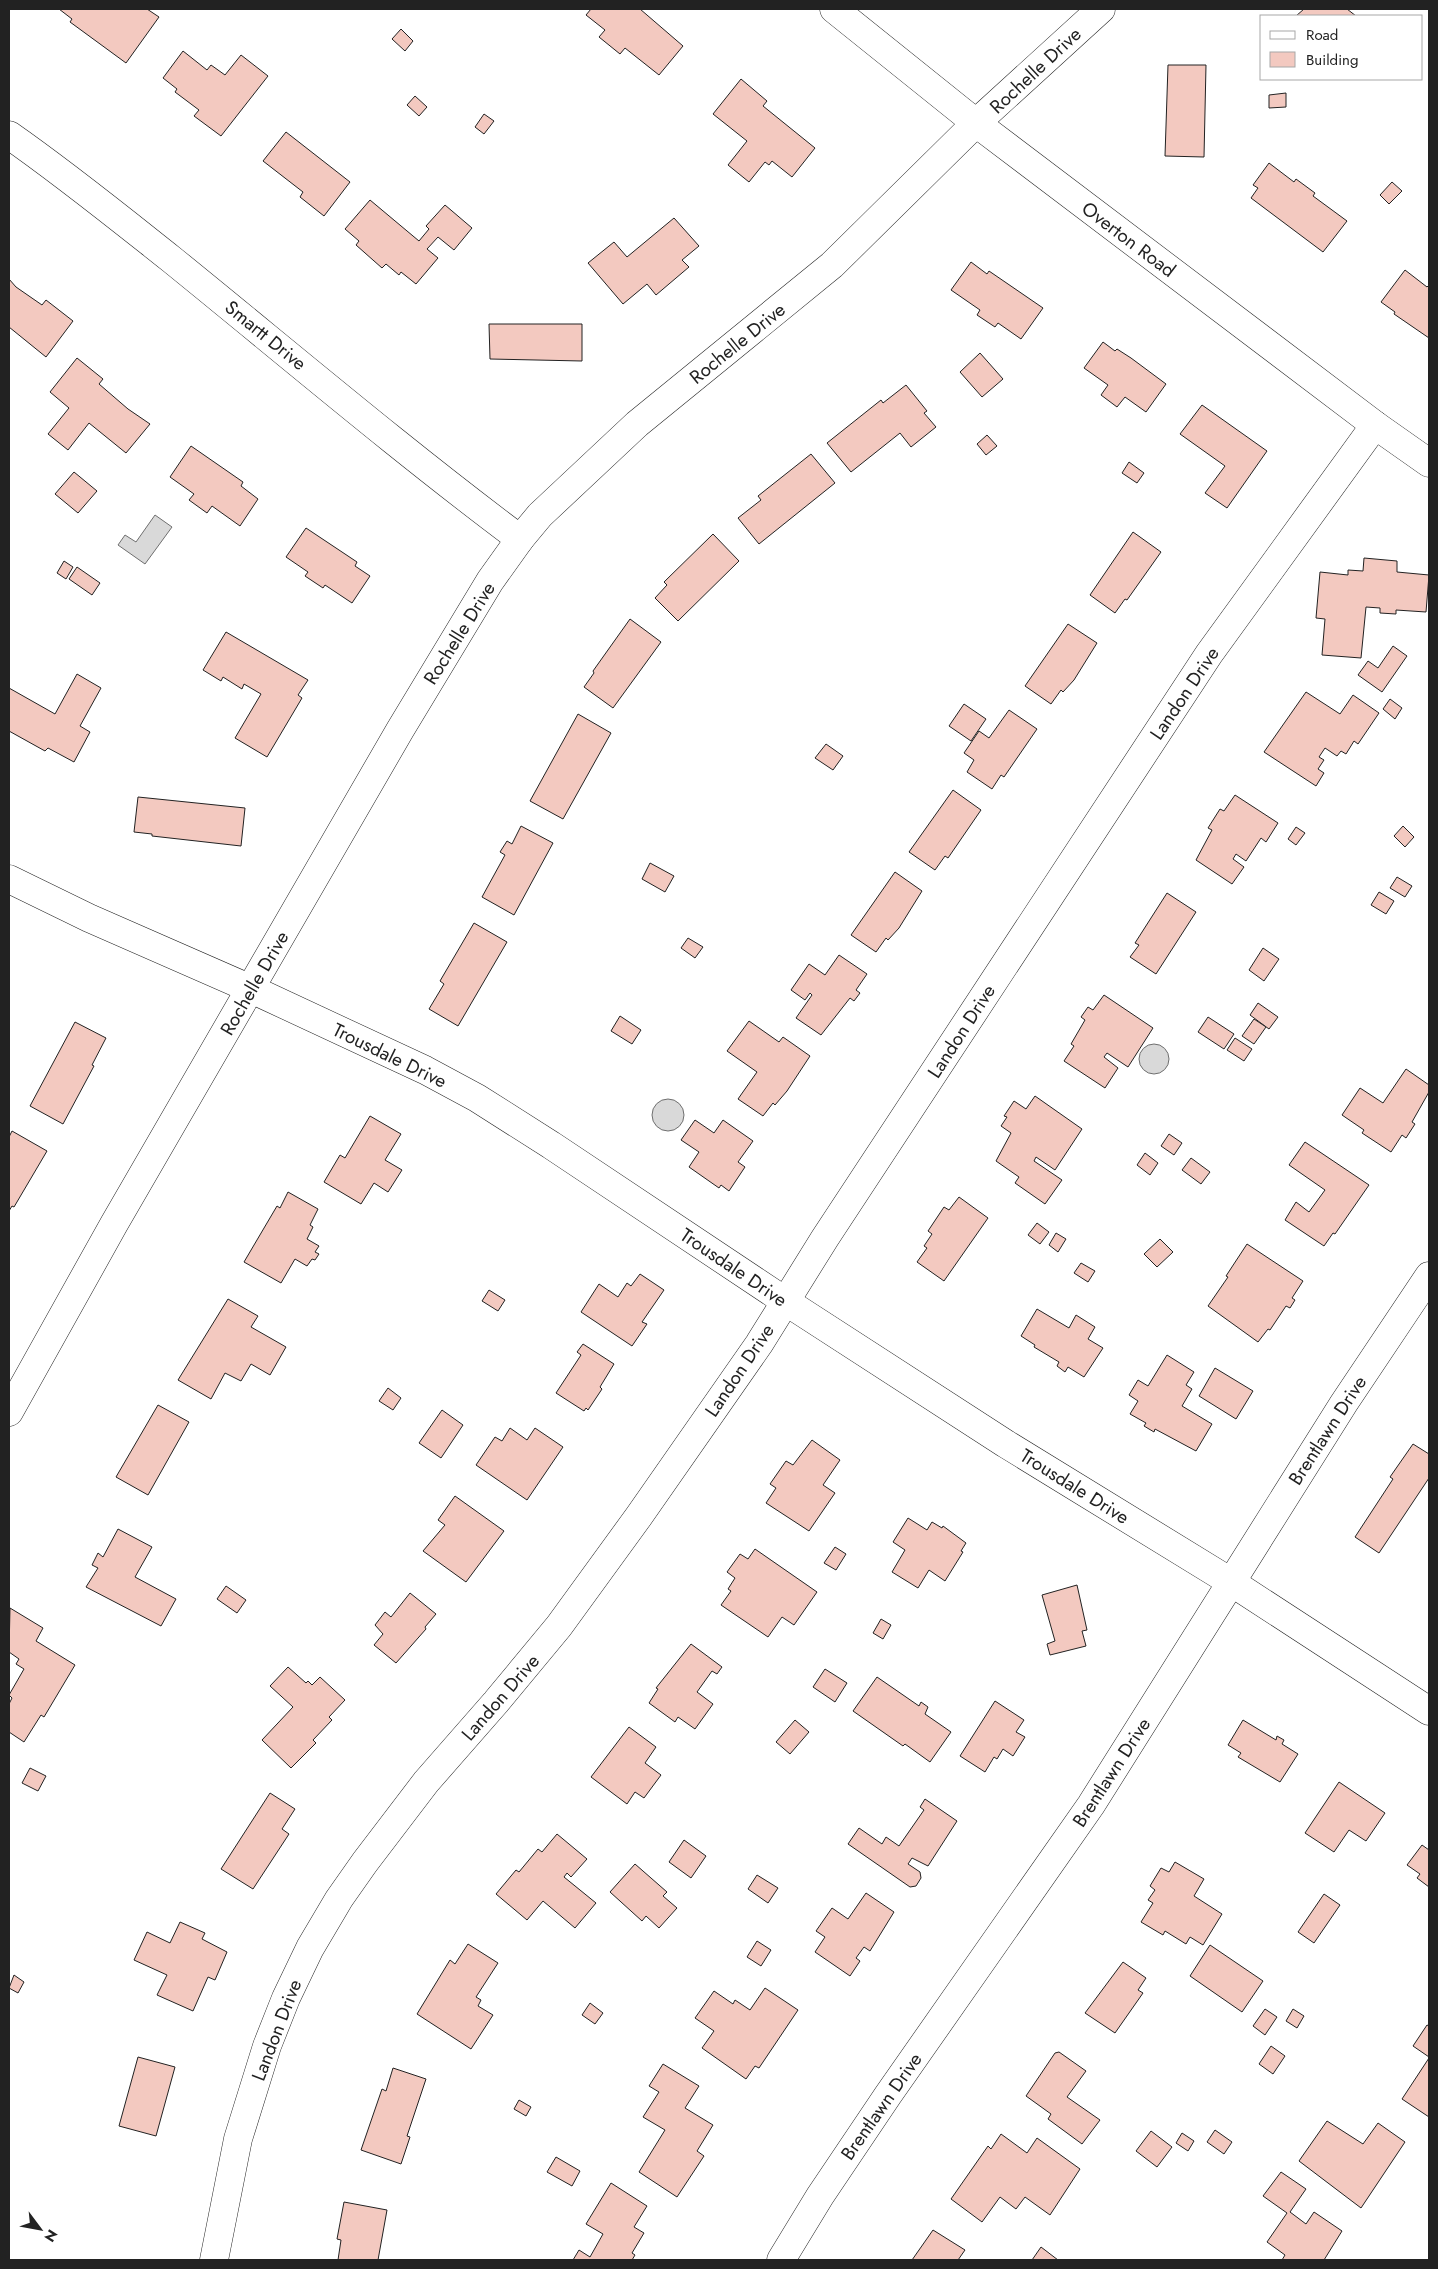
<svg xmlns="http://www.w3.org/2000/svg" width="1438" height="2269" viewBox="0 0 1438 2269" font-family="Jost,sans-serif">
<style>
.water{fill:#d9d9d9;stroke:#6f6f6f}
.building{fill:#f3c9c0;stroke:#222}
.lines{fill:none;stroke-linecap:round;stroke-linejoin:round}
.minor-casing{stroke:#222;stroke-width:29}
.minor{stroke:#fff;stroke-width:28}
.labels{text-anchor:middle;stroke-width:4;stroke-linejoin:round;paint-order:stroke}
.street-label{font-size:19px;fill:#222;stroke:#fff}
</style>
<rect width="100%" height="100%" fill="#fff"/>
<g class="water">
<path d="M155,515L172,527L145,564L118,545L125,535L136,542Z"/>
<circle cx="1154" cy="1059" r="15"/>
<circle cx="668" cy="1115" r="16"/>
</g>
<g class="building">
<path d="M59,9H147L159,17L126,63L70,22L72,19Z"/>
<path d="M591,9H640L683,46L659,75L625,48L620,54L599,37L605,30L586,15Z"/>
<path d="M1304,9H1347L1356,16H1296Z"/>
<path d="M401,29L413,41L405,51L392,39Z"/>
<path d="M183,51L207,70L211,65L225,75L241,55L268,76L221,136L194,116L199,110L175,92L177,89L163,78Z"/>
<path d="M1168,65H1206L1204,157L1165,156Z"/>
<path d="M741,79L767,101L763,106L815,148L792,177L772,161L769,165L765,162L749,182L728,165L747,141L713,114Z"/>
<path d="M1286,93V107L1269,108V95Z"/>
<path d="M415,96L427,107L419,116L407,105Z"/>
<path d="M484,114L494,121L484,134L475,127Z"/>
<path d="M286,132L350,182L324,216L300,197L303,192L263,161Z"/>
<path d="M1269,163L1294,182L1296,179L1315,193L1313,196L1347,221L1323,252L1251,198L1258,188L1253,185Z"/>
<path d="M1392,182L1402,191L1389,204L1380,195Z"/>
<path d="M370,200L419,241L429,229L426,226L445,205L472,228L454,250L438,237L427,249L438,258L416,284L401,272L399,275L386,264L382,268L356,245L359,241L345,229Z"/>
<path d="M674,218L699,246L682,260L689,267L656,295L647,284L623,304L588,263L614,242L627,257Z"/>
<path d="M971,262L987,274L989,271L1043,308L1021,339L998,323L995,327L977,315L980,310L951,290Z"/>
<path d="M1405,270L1427,287L1429,285V338L1394,314L1395,312L1381,302Z"/>
<path d="M9,279L16,287L42,305L46,300L73,321L46,357L9,327Z"/>
<path d="M489,324H582V361L490,359Z"/>
<path d="M1103,342L1115,351L1117,349L1131,358L1166,384L1146,412L1125,397L1117,407L1101,395L1108,385L1084,368Z"/>
<path d="M980,353L1003,379L982,397L960,372Z"/>
<path d="M77,358L103,379L99,384L128,409L150,424L126,453L89,423L68,450L48,434L69,408L50,392Z"/>
<path d="M906,385L927,411L924,413L936,427L911,447L900,433L851,472L827,443L881,400L883,403Z"/>
<path d="M1202,405L1267,451L1227,508L1205,493L1225,466L1180,434Z"/>
<path d="M987,435L997,446L986,455L977,444Z"/>
<path d="M191,446L243,482L241,486L258,499L240,526L212,506L207,513L189,500L194,494L170,477Z"/>
<path d="M811,454L835,483L759,544L738,518L761,500L758,496Z"/>
<path d="M1129,462L1144,473L1137,483L1122,473Z"/>
<path d="M74,472L97,491L78,513L55,494Z"/>
<path d="M306,528L357,562L355,566L370,576L352,603L325,585L323,588L305,576L308,572L286,557Z"/>
<path d="M1133,532L1161,552L1127,600L1125,599L1115,613L1090,595Z"/>
<path d="M713,534L739,561L678,621L655,598L667,585L664,582Z"/>
<path d="M1364,558L1397,561V572L1429,575L1426,612L1396,610V614L1380,613V608L1366,607L1361,658L1322,655L1325,619L1316,618L1320,572L1348,575V570L1363,571Z"/>
<path d="M64,561L73,567L66,579L57,573Z"/>
<path d="M77,567L100,583L92,595L69,579Z"/>
<path d="M630,619L661,642L613,708L584,687L594,673L593,671Z"/>
<path d="M1068,624L1097,643L1074,680L1063,692L1061,690L1051,704L1025,686Z"/>
<path d="M226,632L308,680L298,695L302,698L267,757L235,738L261,694L244,684L242,689L223,677L221,681L203,670Z"/>
<path d="M1393,646L1407,656L1382,692L1358,675L1368,661L1378,668Z"/>
<path d="M77,674L101,688L80,726L90,732L74,762L48,748L45,751L9,731V688L55,714Z"/>
<path d="M1306,692L1340,714L1353,695L1379,713L1358,744L1354,741L1346,754L1341,751L1337,756L1325,748L1319,757L1324,760L1318,769L1324,773L1316,786L1264,752Z"/>
<path d="M1390,699L1402,708L1395,719L1383,709Z"/>
<path d="M964,704L986,719L971,741L949,726Z"/>
<path d="M1009,710L1037,729L1004,777L1001,775L992,789L967,772L974,760L964,753L979,731L989,738Z"/>
<path d="M578,714L611,733L563,819L530,801Z"/>
<path d="M826,744L843,756L833,770L815,758Z"/>
<path d="M953,790L981,810L948,858L945,856L935,870L909,852Z"/>
<path d="M1235,795L1278,823L1266,842L1261,838L1246,861L1236,854L1233,859L1244,867L1232,884L1196,860L1212,830L1208,828L1220,809L1224,811Z"/>
<path d="M138,797L245,808L241,846L152,836V834L134,832Z"/>
<path d="M521,826L553,843L514,915L482,897L505,855L500,852L507,841L512,844Z"/>
<path d="M1403,826L1414,837L1405,847L1394,836Z"/>
<path d="M1296,827L1305,833L1296,845L1288,839Z"/>
<path d="M650,863L674,876L665,892L642,879Z"/>
<path d="M895,872L922,891L899,928L888,940L886,938L876,952L851,935Z"/>
<path d="M1397,877L1412,886L1405,897L1390,888Z"/>
<path d="M1379,892L1394,901L1386,914L1371,905Z"/>
<path d="M1167,893L1196,912L1156,974L1130,957L1139,945L1135,943Z"/>
<path d="M474,923L507,942L458,1026L429,1009L444,984L440,981Z"/>
<path d="M688,938L703,947L695,958L681,948Z"/>
<path d="M1263,948L1279,959L1264,981L1249,970Z"/>
<path d="M839,955L867,974L856,990L860,993L854,1001L850,998L821,1035L796,1018L812,995L810,993L805,1000L791,990L809,964L825,975Z"/>
<path d="M1104,995L1153,1028L1128,1067L1107,1053L1104,1057L1118,1068L1105,1088L1064,1061L1074,1046L1071,1044L1085,1020L1081,1017L1088,1007L1093,1010Z"/>
<path d="M1258,1003L1278,1017L1269,1029L1250,1015Z"/>
<path d="M620,1016L641,1030L632,1044L611,1031Z"/>
<path d="M1208,1017L1234,1034L1224,1049L1198,1032Z"/>
<path d="M1254,1019L1266,1027L1254,1044L1242,1036Z"/>
<path d="M749,1021L779,1042L783,1037L810,1056L787,1091L775,1105L773,1103L763,1116L738,1099L757,1072L727,1051Z"/>
<path d="M75,1022L106,1038L92,1065L94,1066L63,1124L30,1106Z"/>
<path d="M1235,1038L1252,1049L1244,1061L1227,1050Z"/>
<path d="M1406,1069L1429,1085V1092L1412,1122L1415,1124L1406,1138L1402,1135L1391,1152L1362,1133L1364,1130L1342,1115L1360,1088L1383,1103Z"/>
<path d="M1035,1096L1082,1129L1055,1170L1036,1157L1034,1161L1062,1180L1045,1204L1015,1183L1019,1177L996,1161L1011,1133L1001,1126L1007,1117L1004,1116L1014,1101L1026,1109Z"/>
<path d="M370,1116L401,1134L385,1160L402,1170L388,1192L374,1183L361,1204L324,1182L340,1155L345,1158Z"/>
<path d="M695,1120L714,1133L723,1120L753,1141L738,1162L745,1167L729,1191L721,1185L719,1188L689,1167L699,1152L681,1140Z"/>
<path d="M12,1131L47,1151L14,1207L12,1206L9,1211V1137Z"/>
<path d="M1169,1134L1182,1143L1174,1155L1161,1146Z"/>
<path d="M1305,1142L1369,1185L1335,1234L1333,1233L1324,1246L1285,1220L1296,1202L1309,1212L1325,1190L1289,1165Z"/>
<path d="M1145,1153L1158,1163L1150,1175L1137,1165Z"/>
<path d="M1191,1158L1210,1172L1201,1184L1182,1170Z"/>
<path d="M288,1192L318,1209L310,1225L313,1227L307,1239L319,1246L315,1252L319,1254L315,1260L312,1259L307,1266L295,1259L281,1283L244,1262L277,1206L280,1208Z"/>
<path d="M959,1197L988,1218L944,1281L917,1262L927,1248L924,1246L932,1234L928,1231L944,1207L949,1210Z"/>
<path d="M1037,1223L1049,1232L1040,1244L1028,1235Z"/>
<path d="M1056,1233L1066,1239L1058,1252L1049,1245Z"/>
<path d="M1160,1239L1173,1252L1157,1267L1144,1254Z"/>
<path d="M1247,1244L1303,1281L1292,1298L1295,1300L1290,1308L1286,1306L1270,1330L1268,1329L1258,1342L1208,1306L1228,1277L1226,1276Z"/>
<path d="M1081,1263L1095,1271L1088,1282L1074,1273Z"/>
<path d="M640,1274L664,1290L642,1322L647,1324L632,1346L581,1312L599,1284L618,1297L627,1283L631,1286Z"/>
<path d="M489,1290L505,1300L498,1311L482,1301Z"/>
<path d="M228,1299L258,1316L251,1327L286,1347L270,1375L251,1364L241,1381L225,1373L211,1399L178,1380Z"/>
<path d="M1037,1309L1069,1328L1076,1315L1095,1327L1088,1339L1103,1348L1084,1377L1068,1367L1065,1372L1057,1366L1059,1362L1034,1347L1035,1345L1021,1336Z"/>
<path d="M583,1344L614,1364L600,1387L602,1389L588,1410L586,1408L584,1411L556,1393L581,1355L577,1352Z"/>
<path d="M1167,1355L1194,1372L1186,1385L1192,1389L1182,1406L1212,1424L1196,1451L1155,1429L1154,1432L1144,1426L1146,1423L1130,1414L1138,1401L1129,1395L1138,1380L1148,1386Z"/>
<path d="M1215,1368L1253,1391L1236,1419L1199,1396Z"/>
<path d="M388,1388L401,1398L393,1410L379,1401Z"/>
<path d="M158,1405L189,1422L148,1495L116,1477Z"/>
<path d="M442,1410L463,1425L441,1458L419,1443Z"/>
<path d="M510,1428L527,1440L535,1428L563,1447L527,1500L476,1465L495,1437L502,1441Z"/>
<path d="M812,1440L840,1460L823,1485L835,1493L809,1531L766,1503L776,1488L770,1484L786,1461L793,1465Z"/>
<path d="M1413,1444L1429,1454V1478L1379,1553L1355,1537L1393,1479L1390,1477Z"/>
<path d="M455,1496L504,1531L466,1582L423,1551L445,1525L438,1520Z"/>
<path d="M908,1518L927,1530L932,1522L942,1528L943,1526L966,1543L961,1551L963,1552L945,1581L929,1570L918,1588L892,1572L905,1550L893,1542Z"/>
<path d="M118,1529L152,1547L135,1577L176,1599L161,1626L86,1587L98,1568L92,1565L98,1553L103,1557Z"/>
<path d="M835,1547L846,1554L836,1570L824,1563Z"/>
<path d="M755,1549L817,1592L794,1625L782,1617L768,1637L721,1605L731,1591L728,1589L735,1578L727,1572L740,1554L748,1559Z"/>
<path d="M1077,1585L1087,1630L1082,1631L1086,1646L1050,1655L1047,1644L1055,1641L1042,1595Z"/>
<path d="M226,1586L246,1600L237,1613L217,1599Z"/>
<path d="M410,1593L436,1614L425,1627L426,1629L396,1663L374,1645L383,1634L375,1625L385,1612L391,1617Z"/>
<path d="M10,1608L43,1628L36,1641L75,1665L44,1717L41,1715L24,1742L9,1732V1704L12,1698L9,1695L24,1669L16,1664L19,1659L9,1652Z"/>
<path d="M881,1619L891,1625L883,1639L873,1633Z"/>
<path d="M691,1644L722,1667L717,1674L712,1671L697,1692L713,1704L695,1729L678,1717L675,1722L649,1703L658,1689L656,1688Z"/>
<path d="M288,1667L306,1683L308,1681L312,1685L320,1677L345,1700L329,1717L332,1720L313,1740L316,1743L291,1768L262,1740L293,1707L270,1686Z"/>
<path d="M825,1669L847,1683L835,1702L813,1687Z"/>
<path d="M877,1677L919,1706L921,1702L928,1707L925,1714L951,1732L930,1762L905,1744L903,1746L853,1711Z"/>
<path d="M995,1701L1024,1720L1016,1732L1025,1737L1013,1756L1003,1749L997,1759L994,1757L985,1772L960,1756Z"/>
<path d="M795,1720L809,1732L790,1754L776,1742Z"/>
<path d="M1243,1720L1276,1740L1277,1736L1284,1740L1282,1744L1298,1754L1280,1782L1238,1757L1241,1753L1228,1745Z"/>
<path d="M629,1727L656,1747L645,1763L661,1775L644,1798L635,1792L627,1804L591,1777Z"/>
<path d="M30,1768L46,1776L38,1791L22,1783Z"/>
<path d="M1339,1782L1385,1813L1366,1841L1349,1830L1334,1852L1305,1833Z"/>
<path d="M270,1793L295,1809L282,1829L289,1834L253,1889L221,1869Z"/>
<path d="M925,1799L957,1821L928,1866L912,1858L908,1864L920,1872L921,1878L916,1886L910,1887L848,1844L859,1828L882,1844L886,1837L899,1846L924,1810L920,1807Z"/>
<path d="M557,1834L587,1859L571,1877L567,1873L564,1877L596,1903L575,1928L543,1901L527,1920L496,1894L516,1870L519,1872L538,1849L542,1852Z"/>
<path d="M684,1840L706,1856L691,1878L669,1862Z"/>
<path d="M1422,1845L1429,1850V1887L1417,1878L1420,1874L1407,1865Z"/>
<path d="M1175,1862L1204,1879L1194,1896L1222,1914L1203,1945L1190,1937L1186,1944L1165,1931L1163,1935L1141,1922L1153,1903L1148,1900L1155,1890L1150,1886L1161,1868L1169,1872Z"/>
<path d="M635,1864L667,1892L663,1896L677,1908L659,1928L646,1916L642,1921L610,1892Z"/>
<path d="M757,1875L778,1888L768,1903L748,1889Z"/>
<path d="M866,1893L894,1912L870,1951L864,1947L856,1958L860,1961L850,1976L815,1952L825,1937L816,1931L832,1908L848,1919Z"/>
<path d="M1324,1894L1340,1905L1314,1943L1298,1932Z"/>
<path d="M180,1922L205,1933L202,1939L227,1952L215,1980L208,1977L193,2011L157,1995L167,1975L134,1960L147,1932L170,1943Z"/>
<path d="M757,1941L771,1950L761,1966L747,1957Z"/>
<path d="M468,1944L498,1963L476,1997L481,2000L478,2006L493,2015L471,2049L417,2014L450,1960L455,1964Z"/>
<path d="M1210,1945L1263,1981L1242,2012L1190,1976Z"/>
<path d="M1123,1962L1146,1978L1138,1990L1143,1993L1115,2033L1085,2013Z"/>
<path d="M14,1975L24,1982L18,1993L9,1988Z"/>
<path d="M765,1988L798,2010L759,2068L755,2066L746,2079L702,2048L714,2031L695,2018L714,1991L733,2004L735,2000L750,2010Z"/>
<path d="M590,2003L603,2013L595,2024L582,2015Z"/>
<path d="M1265,2009L1277,2017L1265,2035L1253,2026Z"/>
<path d="M1293,2009L1304,2016L1297,2028L1286,2021Z"/>
<path d="M1427,2025L1429,2026V2057L1413,2046Z"/>
<path d="M1271,2046L1285,2056L1273,2074L1259,2064Z"/>
<path d="M1059,2052L1086,2071L1067,2097L1100,2120L1082,2144L1048,2119L1051,2114L1026,2096L1055,2053Z"/>
<path d="M138,2057L175,2067L156,2136L119,2126Z"/>
<path d="M1429,2058V2117L1402,2099Z"/>
<path d="M663,2064L699,2086L685,2108L713,2125L697,2151L704,2156L677,2197L639,2172L665,2130L643,2117L659,2092L649,2086Z"/>
<path d="M393,2068L426,2079L407,2136L410,2137L401,2164L361,2150L382,2089L386,2091Z"/>
<path d="M519,2100L531,2107L526,2116L514,2109Z"/>
<path d="M1327,2121L1363,2144L1378,2123L1405,2142L1361,2208L1299,2161Z"/>
<path d="M1215,2130L1232,2142L1224,2154L1207,2142Z"/>
<path d="M1151,2131L1172,2147L1157,2167L1136,2151Z"/>
<path d="M1182,2133L1194,2141L1188,2151L1176,2143Z"/>
<path d="M1001,2134L1027,2153L1037,2138L1080,2169L1050,2215L1025,2197L1016,2209L1000,2197L982,2222L951,2199L988,2146L991,2149Z"/>
<path d="M556,2157L580,2171L572,2186L547,2172Z"/>
<path d="M1281,2172L1306,2189L1290,2212L1306,2224L1314,2212L1342,2231L1324,2260H1282L1285,2255L1267,2242L1287,2213L1263,2196Z"/>
<path d="M611,2183L647,2206L634,2227L644,2233L632,2253L635,2255L632,2260H573L579,2250L590,2257L603,2234L586,2224Z"/>
<path d="M344,2202L387,2210L378,2260H338L341,2240L337,2239Z"/>
<path d="M933,2230L965,2250L958,2260H912Z"/>
<path d="M1041,2247L1058,2260H1032Z"/>
</g>
<g class="lines">
<defs>
<g id="minor">
<path d="M834,9L976,123L1375,425L1429,463"/>
<path d="M9,135C65,174 118,217 171,259C287,353 401,450 520,539"/>
<path d="M9,879L89,918L251,989L425,1070L477,1098L551,1145L785,1301L1006,1444L1231,1582L1429,1711"/>
<path d="M9,1412L114,1224L400,730L490,581L520,539L540,515L637,424L832,265L976,123L1101,9"/>
<path d="M214,2260L238,2139L267,2046L286,1998L310,1948L339,1899L365,1862L426,1782L496,1702L559,1626L639,1516L759,1344L825,1238L1209,654L1375,425"/>
<path d="M781,2260L820,2196L888,2095L1091,1805L1344,1403L1429,1276"/>
</g>
</defs>
<use href="#minor" class="minor-casing"/>
<use href="#minor" class="minor"/>
</g>
<g class="labels">
<g class="street-label">
<text transform="translate(1035 70) rotate(-43)" y="7">Rochelle Drive</text>
<text transform="translate(1129 239) rotate(37)" y="7">Overton Road</text>
<text transform="translate(266 335) rotate(39)" y="7">Smartt Drive</text>
<text transform="translate(737 343) rotate(-39)" y="7">Rochelle Drive</text>
<text transform="translate(459 633) rotate(-58)" y="7">Rochelle Drive</text>
<text transform="translate(1184 693) rotate(-56)" y="7">Landon Drive</text>
<text transform="translate(254 983) rotate(-60)" y="7">Rochelle Drive</text>
<text transform="translate(961 1031) rotate(-57)" y="7">Landon Drive</text>
<text transform="translate(390 1055) rotate(26)" y="7">Trousdale Drive</text>
<text transform="translate(734 1267) rotate(34)" y="7">Trousdale Drive</text>
<text transform="translate(739 1370) rotate(-56)" y="7">Landon Drive</text>
<text transform="translate(1327 1430) rotate(-57)" y="7">Brentlawn Drive</text>
<text transform="translate(1075 1486) rotate(32)" y="7">Trousdale Drive</text>
<text transform="translate(500 1697) rotate(-49)" y="7">Landon Drive</text>
<text transform="translate(1111 1772) rotate(-57)" y="7">Brentlawn Drive</text>
<text transform="translate(276 2030) rotate(-69)" y="7">Landon Drive</text>
<text transform="translate(881 2106) rotate(-55)" y="7">Brentlawn Drive</text>
</g>
</g>
<rect width="1438" height="2269" fill="none" stroke="#222222" stroke-width="20"/>
<rect x="1260" y="15" width="162" height="65" fill="#ffffff" stroke="#a7a7a7"/>
<rect x="1270" y="31" width="25" height="8" fill="#ffffff" stroke="#a7a7a7"/>
<text x="1306" y="40" font-size="15" fill="#222222">Road</text>
<rect x="1270" y="52" width="25" height="15" fill="#f3c9c0" stroke="#a7a7a7"/>
<text x="1306" y="65" font-size="15" fill="#222222">Building</text>
<g transform="translate(40 2229) rotate(122)" stroke="#ffffff" stroke-width="4" paint-order="stroke">
<path d="M0-4L9 19L0 12L-9 19Z" fill="#222222"/>
<text y="-8" font-size="14" font-weight="bold" text-anchor="middle" fill="#222222">N</text>
</g>
</svg>
